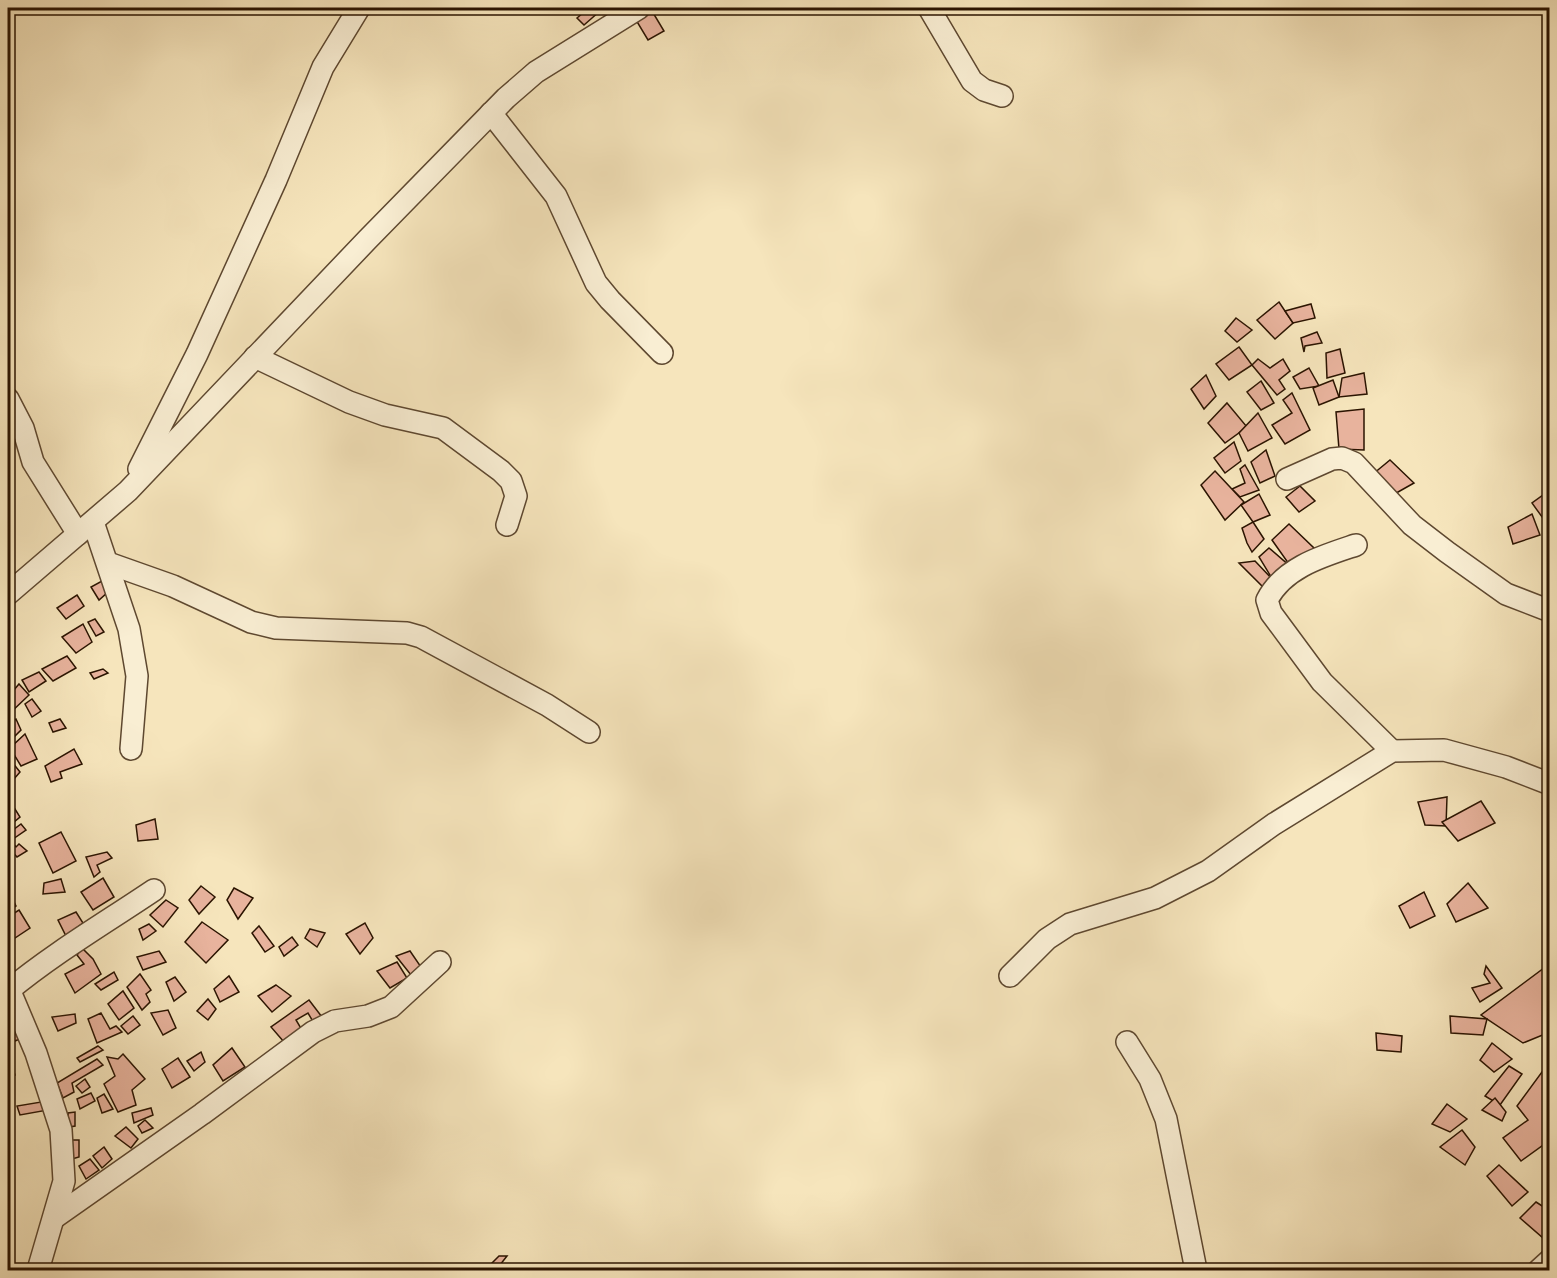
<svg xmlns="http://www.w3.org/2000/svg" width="1557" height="1278" viewBox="0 0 1557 1278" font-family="'IM FELL French Canon',serif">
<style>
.building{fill:#e8b39d;stroke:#2b1401;stroke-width:1.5}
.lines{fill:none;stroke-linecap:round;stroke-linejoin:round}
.minor-casing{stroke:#5e4830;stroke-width:24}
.minor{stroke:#f9eed3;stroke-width:21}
</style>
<rect width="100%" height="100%" fill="#f6e5bc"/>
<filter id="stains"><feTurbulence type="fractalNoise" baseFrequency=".00333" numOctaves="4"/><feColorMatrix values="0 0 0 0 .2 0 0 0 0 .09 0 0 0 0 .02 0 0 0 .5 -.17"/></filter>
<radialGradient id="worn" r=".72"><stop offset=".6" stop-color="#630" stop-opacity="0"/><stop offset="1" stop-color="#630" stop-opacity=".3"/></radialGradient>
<g class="building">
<path d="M589,8H597L600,11L584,25L577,18Z"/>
<path d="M652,11L664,31L648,40L636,20Z"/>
<path d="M1279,302L1293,323L1275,339L1257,320Z"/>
<path d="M1311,304L1315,318L1293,323L1285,311Z"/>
<path d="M1236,318L1252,330L1237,342L1225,331Z"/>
<path d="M1317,332L1322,343L1305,346L1304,352L1301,338Z"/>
<path d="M1239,347L1252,365L1229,380L1216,364Z"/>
<path d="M1340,349L1345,373L1327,378L1326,353Z"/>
<path d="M1258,359L1270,368L1283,359L1290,371L1279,380L1285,389L1277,395L1252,365Z"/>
<path d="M1309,368L1319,386L1300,389L1293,377Z"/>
<path d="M1364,373L1367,394L1339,397L1342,378Z"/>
<path d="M1206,375L1216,396L1204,409L1191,389Z"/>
<path d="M1333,380L1339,397L1319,405L1313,388Z"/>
<path d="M1261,381L1274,403L1261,410L1247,392Z"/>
<path d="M1292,393L1310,430L1285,444L1272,425L1292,413L1283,400Z"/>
<path d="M1227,403L1247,427L1225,443L1208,423Z"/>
<path d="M1364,409V450L1339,449L1336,412Z"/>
<path d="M1258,413L1272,438L1248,451L1239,433Z"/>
<path d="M1234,442L1241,461L1225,473L1214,458Z"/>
<path d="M1266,450L1275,476L1260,483L1251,462Z"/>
<path d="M1390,460L1414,483L1391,496L1373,474Z"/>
<path d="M1245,465L1259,490L1240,497L1232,489L1245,483L1240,469Z"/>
<path d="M1215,471L1244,502L1225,520L1201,485Z"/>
<path d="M1300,486L1315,501L1299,512L1286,497Z"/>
<path d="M1550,490V528L1532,503Z"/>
<path d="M1259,494L1270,515L1253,522L1241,505Z"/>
<path d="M1532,514L1540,535L1513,544L1508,527Z"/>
<path d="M1253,522L1264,539L1252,552L1247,543L1242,528Z"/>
<path d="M1289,524L1315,549L1291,567L1272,540Z"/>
<path d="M1269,548L1291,567L1273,580L1259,557Z"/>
<path d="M1255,561L1273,580L1263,587L1239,563Z"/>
<path d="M102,581L108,592L99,600L91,587Z"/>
<path d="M77,595L84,606L66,619L57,608Z"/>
<path d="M95,619L104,632L96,636L88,622Z"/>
<path d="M83,624L92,642L76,653L62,637Z"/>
<path d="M67,656L76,668L53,681L42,669Z"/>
<path d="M103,669L108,673L94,679L90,673Z"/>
<path d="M39,672L46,681L29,692L22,680Z"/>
<path d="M19,684L29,695L9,714L8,712V697Z"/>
<path d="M32,699L41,711L32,717L25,704Z"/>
<path d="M16,719L21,730L8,743V734L11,731L8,724Z"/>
<path d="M60,719L66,728L53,732L49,723Z"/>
<path d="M25,734L37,759L21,766L10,748Z"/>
<path d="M74,749L82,764L60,772L62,778L51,782L45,766Z"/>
<path d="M8,757L20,772L8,786Z"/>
<path d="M1447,797L1446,826L1425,825L1418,802Z"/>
<path d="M10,801L20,817L8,827V803Z"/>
<path d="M1481,801L1495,823L1458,841L1442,822Z"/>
<path d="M155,819L158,839L138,841L136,825Z"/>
<path d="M21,824L26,830L13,839L9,833Z"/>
<path d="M61,832L76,861L53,873L39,843Z"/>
<path d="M8,837L16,847L19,844L27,851L17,857L8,847Z"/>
<path d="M107,852L112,858L97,865L100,872L94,877L86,857Z"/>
<path d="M103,878L114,897L93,910L81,892Z"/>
<path d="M61,879L65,892L43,894L44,883Z"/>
<path d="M1468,883L1488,908L1456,922L1447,904Z"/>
<path d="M201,886L215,897L199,914L189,900Z"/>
<path d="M234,888L253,898L238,919L227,900Z"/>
<path d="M9,891L16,906L8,912V893Z"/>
<path d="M1424,892L1435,916L1410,928L1399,906Z"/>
<path d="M166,900L178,908L163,927L150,915Z"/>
<path d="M19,910L30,928L12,940L8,933V917Z"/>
<path d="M76,912L83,923L66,936L58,920Z"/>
<path d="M202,922L228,940L206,963L185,942Z"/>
<path d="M365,923L373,938L360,954L346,934Z"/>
<path d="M149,924L156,931L143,940L139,929Z"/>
<path d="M259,926L274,946L265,952L252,933Z"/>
<path d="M310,929L325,933L317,947L305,938Z"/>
<path d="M292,937L298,945L284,956L279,947Z"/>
<path d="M82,948L93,959L101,974L75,993L65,974L84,964L77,955Z"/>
<path d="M159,951L166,962L143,970L137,957Z"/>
<path d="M410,951L421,967L411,975L396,956Z"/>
<path d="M397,962L407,978L390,988L377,971Z"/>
<path d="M1486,966L1502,988L1480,1002L1472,988L1490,983L1484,974Z"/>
<path d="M1544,968L1550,987V1032L1523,1043L1481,1015Z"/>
<path d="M114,972L118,980L101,990L95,984Z"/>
<path d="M140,974L151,990L146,994L150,1002L142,1010L127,987Z"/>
<path d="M229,976L239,992L220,1002L214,989Z"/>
<path d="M175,977L186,992L174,1001L166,982Z"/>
<path d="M276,985L291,996L272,1012L258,996Z"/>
<path d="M123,991L134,1008L119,1020L108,1004Z"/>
<path d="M208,999L216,1009L208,1020L197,1011Z"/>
<path d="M309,1000L322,1017L315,1025L308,1013L296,1020L302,1030L284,1042L271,1027Z"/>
<path d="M168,1010L176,1028L163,1035L151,1013Z"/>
<path d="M101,1013L110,1029L116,1026L122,1032L97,1043L88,1019Z"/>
<path d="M75,1014L76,1023L58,1031L52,1017Z"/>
<path d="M16,1016L22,1038L15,1041L8,1029V1019V1021Z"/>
<path d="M133,1016L140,1025L128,1034L121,1026Z"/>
<path d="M1450,1016L1487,1019L1483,1035L1451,1033Z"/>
<path d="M1376,1033L1402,1036L1401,1052L1377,1050Z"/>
<path d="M1492,1043L1512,1059L1494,1072L1480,1060Z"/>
<path d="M98,1046L103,1050L80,1062L77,1058Z"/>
<path d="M232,1048L245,1067L223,1081L213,1065Z"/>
<path d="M201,1052L205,1062L194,1071L187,1061Z"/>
<path d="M123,1054L145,1079L132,1090L136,1105L118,1112L104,1084L115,1076L107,1057L118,1059Z"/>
<path d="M9,1056L15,1075L8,1077V1057Z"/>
<path d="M178,1058L190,1077L172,1088L162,1069Z"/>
<path d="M97,1059L103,1065L72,1083L74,1092L63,1098L57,1083Z"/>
<path d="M1550,1061V1140L1521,1161L1503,1138L1528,1120L1517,1106Z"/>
<path d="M1509,1066L1522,1074L1500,1105L1485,1096Z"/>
<path d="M85,1079L90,1087L82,1093L76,1086Z"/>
<path d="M91,1093L95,1101L80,1109L77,1099Z"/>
<path d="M104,1094L113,1109L102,1113L97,1098Z"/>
<path d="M1495,1098L1506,1112L1502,1121L1482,1110Z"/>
<path d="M47,1101L48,1110L20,1115L17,1106Z"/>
<path d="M1447,1104L1467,1119L1450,1132L1432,1124Z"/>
<path d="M151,1108L153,1115L134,1123L132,1113Z"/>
<path d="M75,1112V1126L69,1127L68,1113Z"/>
<path d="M145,1120L153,1128L142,1133L138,1126Z"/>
<path d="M126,1127L138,1139L131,1148L115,1136Z"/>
<path d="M1462,1130L1475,1147L1465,1165L1440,1147Z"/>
<path d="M72,1140H79V1157L72,1159Z"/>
<path d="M104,1147L112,1159L102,1168L93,1156Z"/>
<path d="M90,1159L99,1170L86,1179L79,1166Z"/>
<path d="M1499,1165L1528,1192L1512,1206L1487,1176Z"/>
<path d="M1536,1202L1550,1211V1244L1520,1218Z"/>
<path d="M499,1256H507L496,1270H485Z"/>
</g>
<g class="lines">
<defs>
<g id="minor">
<path d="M929,8L972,81L984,90L1002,96"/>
<path d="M491,113L556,196L596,283L610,300L662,353"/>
<path d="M255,357L349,402L385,415L443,428L501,471L511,481L516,496L507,525"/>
<path d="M8,399L23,428L33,462L78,534"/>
<path d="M139,469L197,354L276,180L323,67L359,8"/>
<path d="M1287,479L1332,459L1342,458L1354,463L1412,525L1447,552L1506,594L1550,611"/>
<path d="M93,522L129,629L137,676L131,749"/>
<path d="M1356,545C1323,556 1284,567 1267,600L1271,613L1322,682L1392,751"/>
<path d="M108,563L173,586L251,622L276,628L407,633L421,637L547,705L589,732"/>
<path d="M8,594L128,491L367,240L506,98L536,72L639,8"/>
<path d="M1010,976L1047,939L1070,924L1155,898L1208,871L1274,824L1392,751L1444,750L1506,767L1550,784"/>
<path d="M9,989L36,1053L61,1130L64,1181L38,1270"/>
<path d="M8,991C54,953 105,923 154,890"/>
<path d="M1127,1042L1150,1079L1166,1119L1196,1270"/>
<path d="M54,1218L202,1114L313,1032L335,1021L368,1016L391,1007L440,962"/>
<path d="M1539,1270L1550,1260"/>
</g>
</defs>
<use href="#minor" class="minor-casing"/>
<use href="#minor" class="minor"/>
</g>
<rect width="1557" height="1278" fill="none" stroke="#f6e5bc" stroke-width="30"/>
<rect x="9" y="9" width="1539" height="1260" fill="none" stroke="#2b1401" stroke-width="3"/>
<rect x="15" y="15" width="1527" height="1248" fill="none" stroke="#2b1401" stroke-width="1.5"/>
<rect width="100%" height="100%" filter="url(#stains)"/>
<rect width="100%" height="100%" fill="url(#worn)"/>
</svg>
